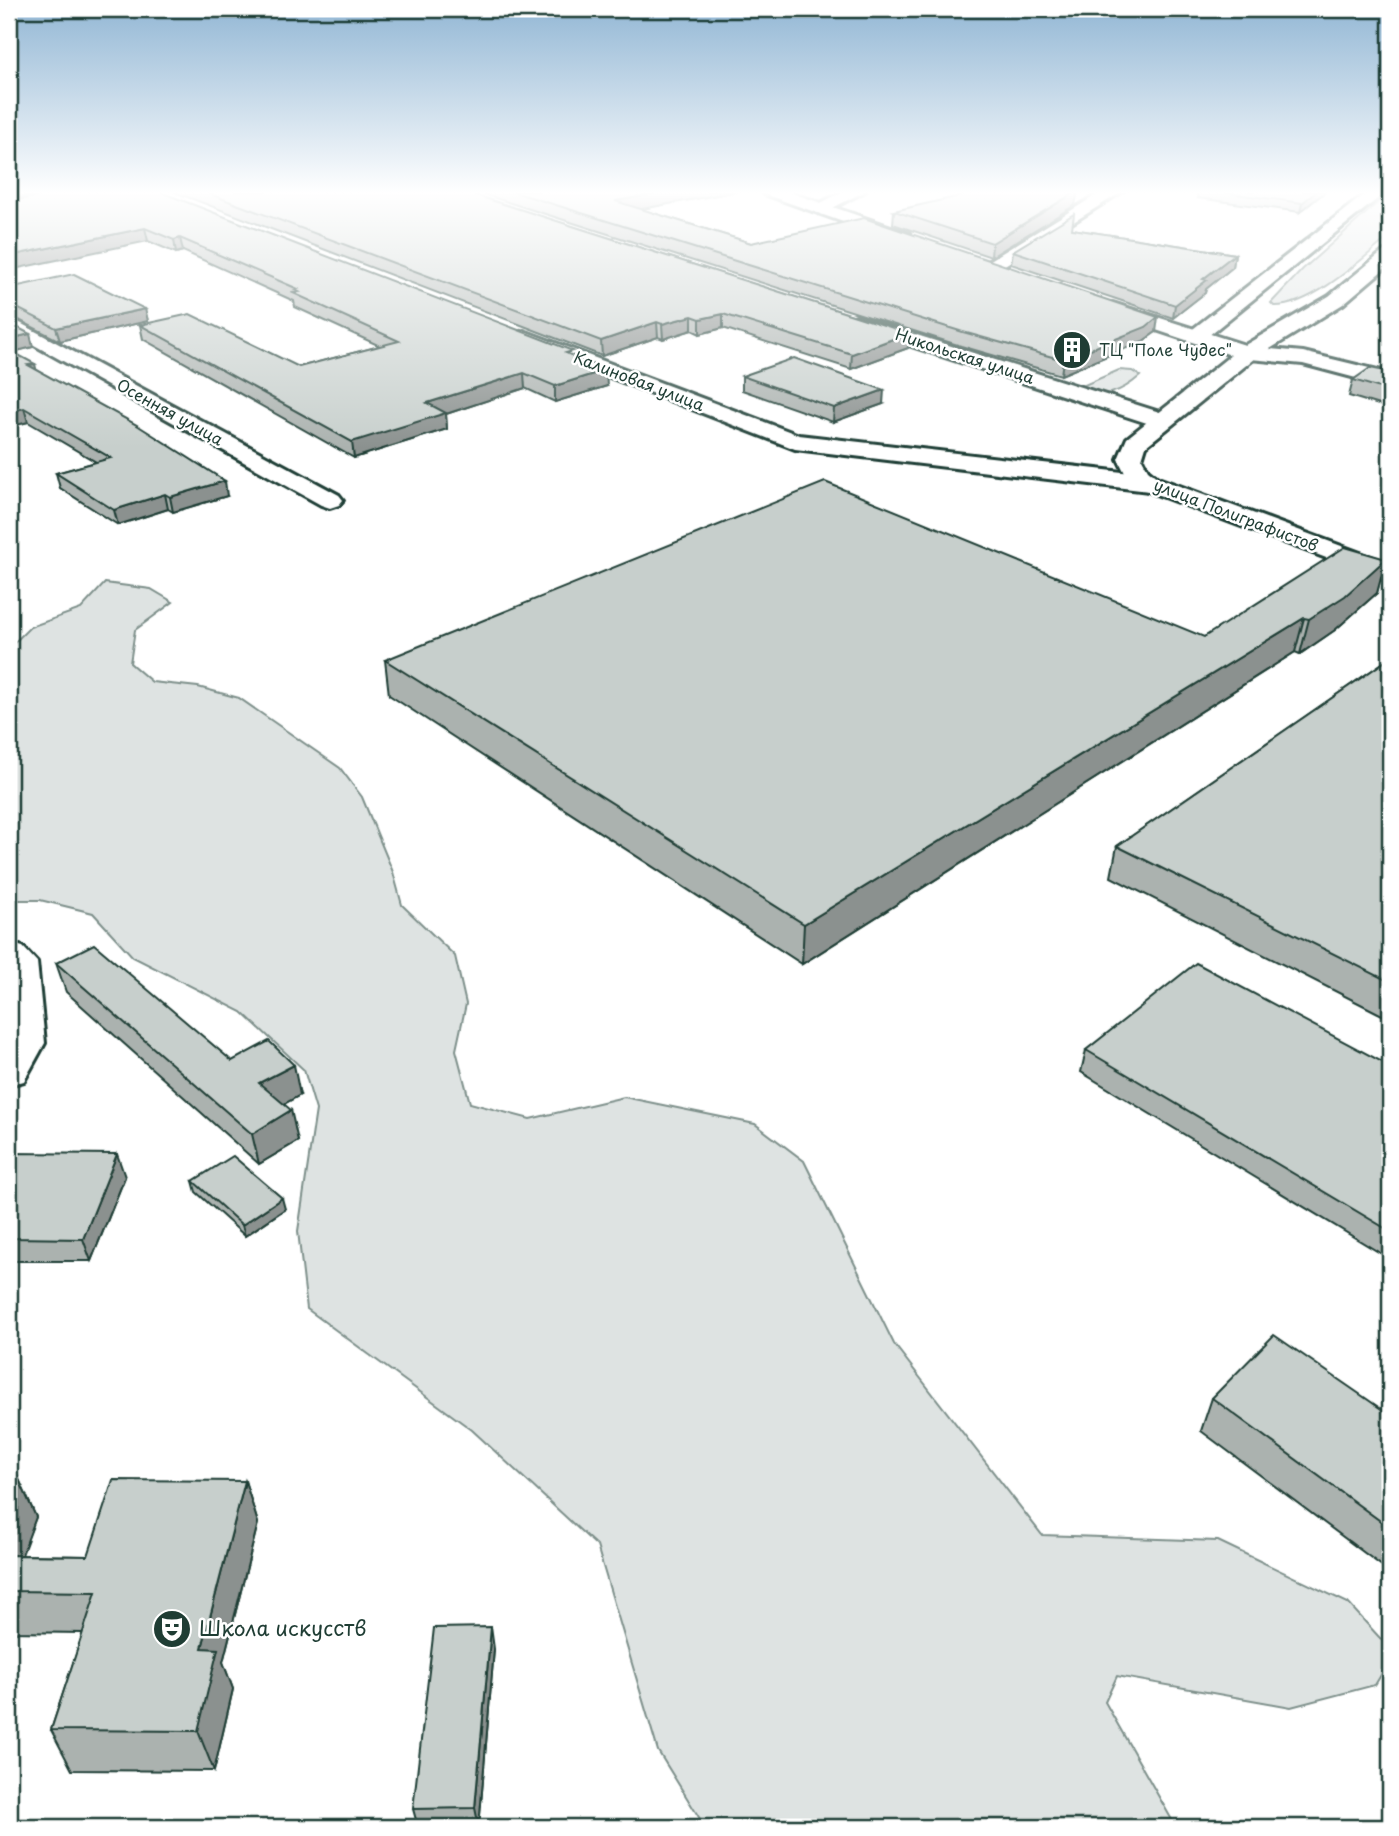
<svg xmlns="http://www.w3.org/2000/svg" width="1399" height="1836" viewBox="0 0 1399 1836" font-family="'Playpen Sans',sans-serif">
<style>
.green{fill:#dee3e2;stroke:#7e908b;stroke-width:2}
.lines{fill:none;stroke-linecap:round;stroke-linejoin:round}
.street-casing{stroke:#1f3d34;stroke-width:6}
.secondary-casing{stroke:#1f3d34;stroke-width:6}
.street{fill:#fff;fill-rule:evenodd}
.secondary{fill:#fff;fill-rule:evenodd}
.wall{fill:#abb2af;stroke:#1f3d34;stroke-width:2}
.shaded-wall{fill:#8b918f;stroke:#1f3d34;stroke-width:2}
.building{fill:#c7cfcc;stroke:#1f3d34;stroke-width:2}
.labels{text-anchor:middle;stroke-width:5;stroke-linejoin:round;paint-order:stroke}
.far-poi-label{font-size:16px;fill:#1f3d34;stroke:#fff;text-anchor:start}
.far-street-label{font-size:16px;fill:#1f3d34;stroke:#fff}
.near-poi-label{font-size:21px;fill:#1f3d34;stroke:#fff;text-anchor:start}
</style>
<rect width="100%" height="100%" fill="#fff"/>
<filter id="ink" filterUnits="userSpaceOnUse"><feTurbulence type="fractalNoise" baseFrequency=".0143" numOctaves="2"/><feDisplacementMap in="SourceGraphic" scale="14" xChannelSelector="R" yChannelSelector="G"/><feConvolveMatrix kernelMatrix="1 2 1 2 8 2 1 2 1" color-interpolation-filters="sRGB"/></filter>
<g filter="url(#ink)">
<g class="green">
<path d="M1390,192V236C1362,259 1311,307 1274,306L1271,303L1303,269Z"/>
<path d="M1119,370L1132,371L1140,376C1124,390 1100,403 1082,386Z"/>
<path d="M105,583L151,589L173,602L135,630L130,663L152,682L198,687L239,698L340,768L362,797L393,872L402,905L455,956L466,1004L456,1050L470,1103L530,1119L624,1097L755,1124L804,1161L894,1344L1042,1535L1218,1541L1348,1603L1390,1649V1660L1375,1685L1291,1707L1117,1676L1105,1702L1176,1827H705L658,1751L597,1546L472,1430L307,1309L298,1231L316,1110L304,1070L242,1012L133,957L93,913L40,900H9V648L30,627L81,609Z"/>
</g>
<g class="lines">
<defs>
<g id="street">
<path d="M844,191H865L825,212L819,213L811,208Z"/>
<path d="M1103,191H1123L995,271L988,273L979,267Z"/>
<path d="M1369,191H1387L1203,340H1189L1186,336L1189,332Z"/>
<path d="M857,316L1169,415L1173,420L1169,425H1153L850,326L847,322L850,318Z"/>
<path d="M9,317L339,495L343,500L339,505L330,508L321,505L9,331Z"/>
<path d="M524,331L799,435L1149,475L1158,478L1162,483L1158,488L1149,491L795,449L517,341L514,337L517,333Z"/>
<path d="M1247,347L1303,352L1390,373V387L1303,364L1239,358L1236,353L1239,348Z"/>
<path d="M9,943L23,947L37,962L45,1043L24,1081L9,1085Z"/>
</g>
<g id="secondary">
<path d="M72,191H111L103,196L9,211V201Z"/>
<path d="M762,191H786L909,233L912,237L909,241H897L764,194Z"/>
<path d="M1390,250V264L1343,304L1255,358L1146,446L1142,459L1148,470L1158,478L1390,564V582L1140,488L1128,479L1118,459L1127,438L1231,355L1099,311L1096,307L1099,303H1113L1245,345L1329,296L1384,251Z"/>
</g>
</defs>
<use href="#street" class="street-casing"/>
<use href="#secondary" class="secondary-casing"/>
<use href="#street" class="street"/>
<use href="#secondary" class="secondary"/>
</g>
<g class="wall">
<path d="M72,191L573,357L607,386L555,402L525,388L446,414L447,429L354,458L143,339L140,325L299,367L380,346L295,307L294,301L183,251L176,253L148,241Z"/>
<path d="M172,191H462L909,333L908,348L851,369L723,328L700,334L692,330L663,339L658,337L602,356Z"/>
<path d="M473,191H738L640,209L751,243L1156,332L1143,341L1061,375L961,346Z"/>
<path d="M1198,191H1326L1300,212L1197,198Z"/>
<path d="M1075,205L991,257L893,224L894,211Z"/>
<path d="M1072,229L1235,254L1233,267L1206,289L1205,293L1173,318L1011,264L1013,251Z"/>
<path d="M9,288L145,309L148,321L60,341L9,315Z"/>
<path d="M9,323L33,347L12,352L37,370L227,496L173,512L168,509L118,525L60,488L56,473L96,462L28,422L9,427Z"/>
<path d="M1390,353V372L1385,369L1389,354Z"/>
<path d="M1390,372V407L1389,408L1349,396L1353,380Z"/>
<path d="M742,376L883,404L833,422L742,390Z"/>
<path d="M1386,559L1377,593L1335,630L1300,654L1295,652L802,964L389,695L385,660L1204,637Z"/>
<path d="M1390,658V1019L1111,877L1117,846Z"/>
<path d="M56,963L232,1061L300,1095L284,1104L298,1141L259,1164L66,992Z"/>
<path d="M1086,1050L1390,1066V1259L1081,1072Z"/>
<path d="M9,1153L125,1177L91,1261H9Z"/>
<path d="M193,1181L285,1209L245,1236L196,1192Z"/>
<path d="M1212,1398L1390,1415V1572L1201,1431Z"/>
<path d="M9,1475H17L36,1517L21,1555L88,1556L245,1481L258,1523L223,1662L233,1689L214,1771L72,1770L51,1730L83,1633L9,1632Z"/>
<path d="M494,1649L479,1827H418L413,1809Z"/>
</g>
<g class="shaded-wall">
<path d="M10,191H56L12,198Z"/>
<path d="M672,191H738L615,214V201Z"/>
<path d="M1078,191L1075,205L991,257L992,243Z"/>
<path d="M1317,191H1326L1300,212L1302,203Z"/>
<path d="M145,228L148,241L9,270V256Z"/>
<path d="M180,238L183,251L176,253L174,240Z"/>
<path d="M1235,254L1233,267L1206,289L1205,293L1173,318L1175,305L1203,279Z"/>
<path d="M145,309L148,321L60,341L56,328Z"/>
<path d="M723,314V328L700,334V319Z"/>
<path d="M692,316V330L663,339L662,324Z"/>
<path d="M1158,317L1156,332L1143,341L1061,375L1063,360Z"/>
<path d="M657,322L658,337L602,356L601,341Z"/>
<path d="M909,333L908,348L851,369L852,354Z"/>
<path d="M30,334L33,347L9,353V339Z"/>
<path d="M35,364L38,377L28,365Z"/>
<path d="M606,370L607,386L555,402V386Z"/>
<path d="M524,373L525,388L446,414L447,429L354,458L352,442L427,403Z"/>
<path d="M884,390L883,404L833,422L834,408Z"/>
<path d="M24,408L28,422L9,427V412Z"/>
<path d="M225,481L227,496L173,512L170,497Z"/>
<path d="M165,494L168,509L118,525L114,510Z"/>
<path d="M1386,559L1377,593L1335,630L1300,654L1309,619Z"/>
<path d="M1304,618L1295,652L802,964L804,924Z"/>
<path d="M294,1065L300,1095L266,1114L259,1083Z"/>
<path d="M291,1110L298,1141L259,1164L252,1134Z"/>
<path d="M117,1154L125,1177L91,1261L83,1239Z"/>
<path d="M282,1198L285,1209L245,1236L242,1225Z"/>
<path d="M17,1475L36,1517L9,1590V1495Z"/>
<path d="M245,1481L258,1523L223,1662L233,1689L214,1771L198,1731L202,1648Z"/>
<path d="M491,1627L494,1649L479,1827L475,1808Z"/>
</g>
<g class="building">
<path d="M72,191H158L573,351L566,353L606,370L555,386L524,373L427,403L446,413L352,442L140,325L190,314L299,367L399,341L293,293L299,292L295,290L298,289L180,238L174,240L145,228L9,256V208L11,207V201Z"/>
<path d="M202,191H462L909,333L852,354L723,314L700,319L692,316L662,324L657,322L601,341Z"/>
<path d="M511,191H672L615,201L751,243L864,218L1158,317L1146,327L1063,360L963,332Z"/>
<path d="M982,191H1077L992,243L894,211Z"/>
<path d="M1213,191H1317L1302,203Z"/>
<path d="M1074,214L1072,229L1235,254L1203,279L1207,280L1175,305L1013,251Z"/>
<path d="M74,274L145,309L56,328L9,304V288Z"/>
<path d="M9,323L30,334L9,339Z"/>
<path d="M9,350L35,364L28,365L137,425L225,481L170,497L165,494L114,510L56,473L111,458L24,408L9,412Z"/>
<path d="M794,358L884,390L834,408L742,376Z"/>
<path d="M1370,368L1390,372V391L1353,380Z"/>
<path d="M825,482L1204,637L1345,547L1386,559L1345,596L1309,619L1304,618L804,924L385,660Z"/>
<path d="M1390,658V982L1117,846Z"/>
<path d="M94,944L232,1061L269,1041L294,1065L259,1083L291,1110L252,1134L56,963Z"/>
<path d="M1196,963L1390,1066V1231L1086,1050Z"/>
<path d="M9,1153L117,1154L83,1239L9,1238Z"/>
<path d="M233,1156L282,1198L242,1225L193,1181Z"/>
<path d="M1274,1335L1390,1415V1528L1212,1398Z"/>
<path d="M9,1475H17L9,1495Z"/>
<path d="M113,1480L245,1481L202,1648L218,1649L198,1731L51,1730L96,1592L9,1591V1555L88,1556Z"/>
<path d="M491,1627L475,1808L413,1809L434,1628Z"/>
</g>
</g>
<linearGradient id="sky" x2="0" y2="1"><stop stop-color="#91b6d4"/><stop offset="0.43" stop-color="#fff"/><stop offset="1" stop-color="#fff" stop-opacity="0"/></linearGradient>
<rect width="1399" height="448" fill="url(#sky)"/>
<defs>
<symbol id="building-disc" viewBox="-11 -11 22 22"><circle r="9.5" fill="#1f3d34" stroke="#fff"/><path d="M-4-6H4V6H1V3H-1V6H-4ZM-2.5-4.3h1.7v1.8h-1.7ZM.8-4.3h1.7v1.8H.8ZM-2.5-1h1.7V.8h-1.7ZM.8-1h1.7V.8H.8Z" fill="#fff"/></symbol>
<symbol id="theatre-disc" viewBox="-11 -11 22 22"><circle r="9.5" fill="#1f3d34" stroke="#fff"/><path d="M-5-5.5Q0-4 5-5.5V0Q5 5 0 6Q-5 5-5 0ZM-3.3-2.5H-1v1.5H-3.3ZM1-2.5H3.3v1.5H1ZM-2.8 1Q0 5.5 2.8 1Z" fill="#fff"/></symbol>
</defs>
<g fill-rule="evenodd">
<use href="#building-disc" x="1050" y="328" width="44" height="44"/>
<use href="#theatre-disc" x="150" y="1607" width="44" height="44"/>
</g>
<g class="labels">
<g class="far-poi-label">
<text x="1099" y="356">ТЦ "Поле Чудес"</text>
</g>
<g class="far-street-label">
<text transform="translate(965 356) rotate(18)" y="6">Никольская улица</text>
<text transform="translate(639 381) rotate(21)" y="6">Калиновая улица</text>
<text transform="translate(170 412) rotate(29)" y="6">Осенняя улица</text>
<text transform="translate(1236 515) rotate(21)" y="6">улица Полиграфистов</text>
</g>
<g class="near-poi-label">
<text x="199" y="1636">Школа искусств</text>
</g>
</g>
<rect width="1399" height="1836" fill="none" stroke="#fff" stroke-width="35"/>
<rect x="18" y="18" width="1364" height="1801" fill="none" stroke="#1f3d34" stroke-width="2.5" filter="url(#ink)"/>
</svg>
